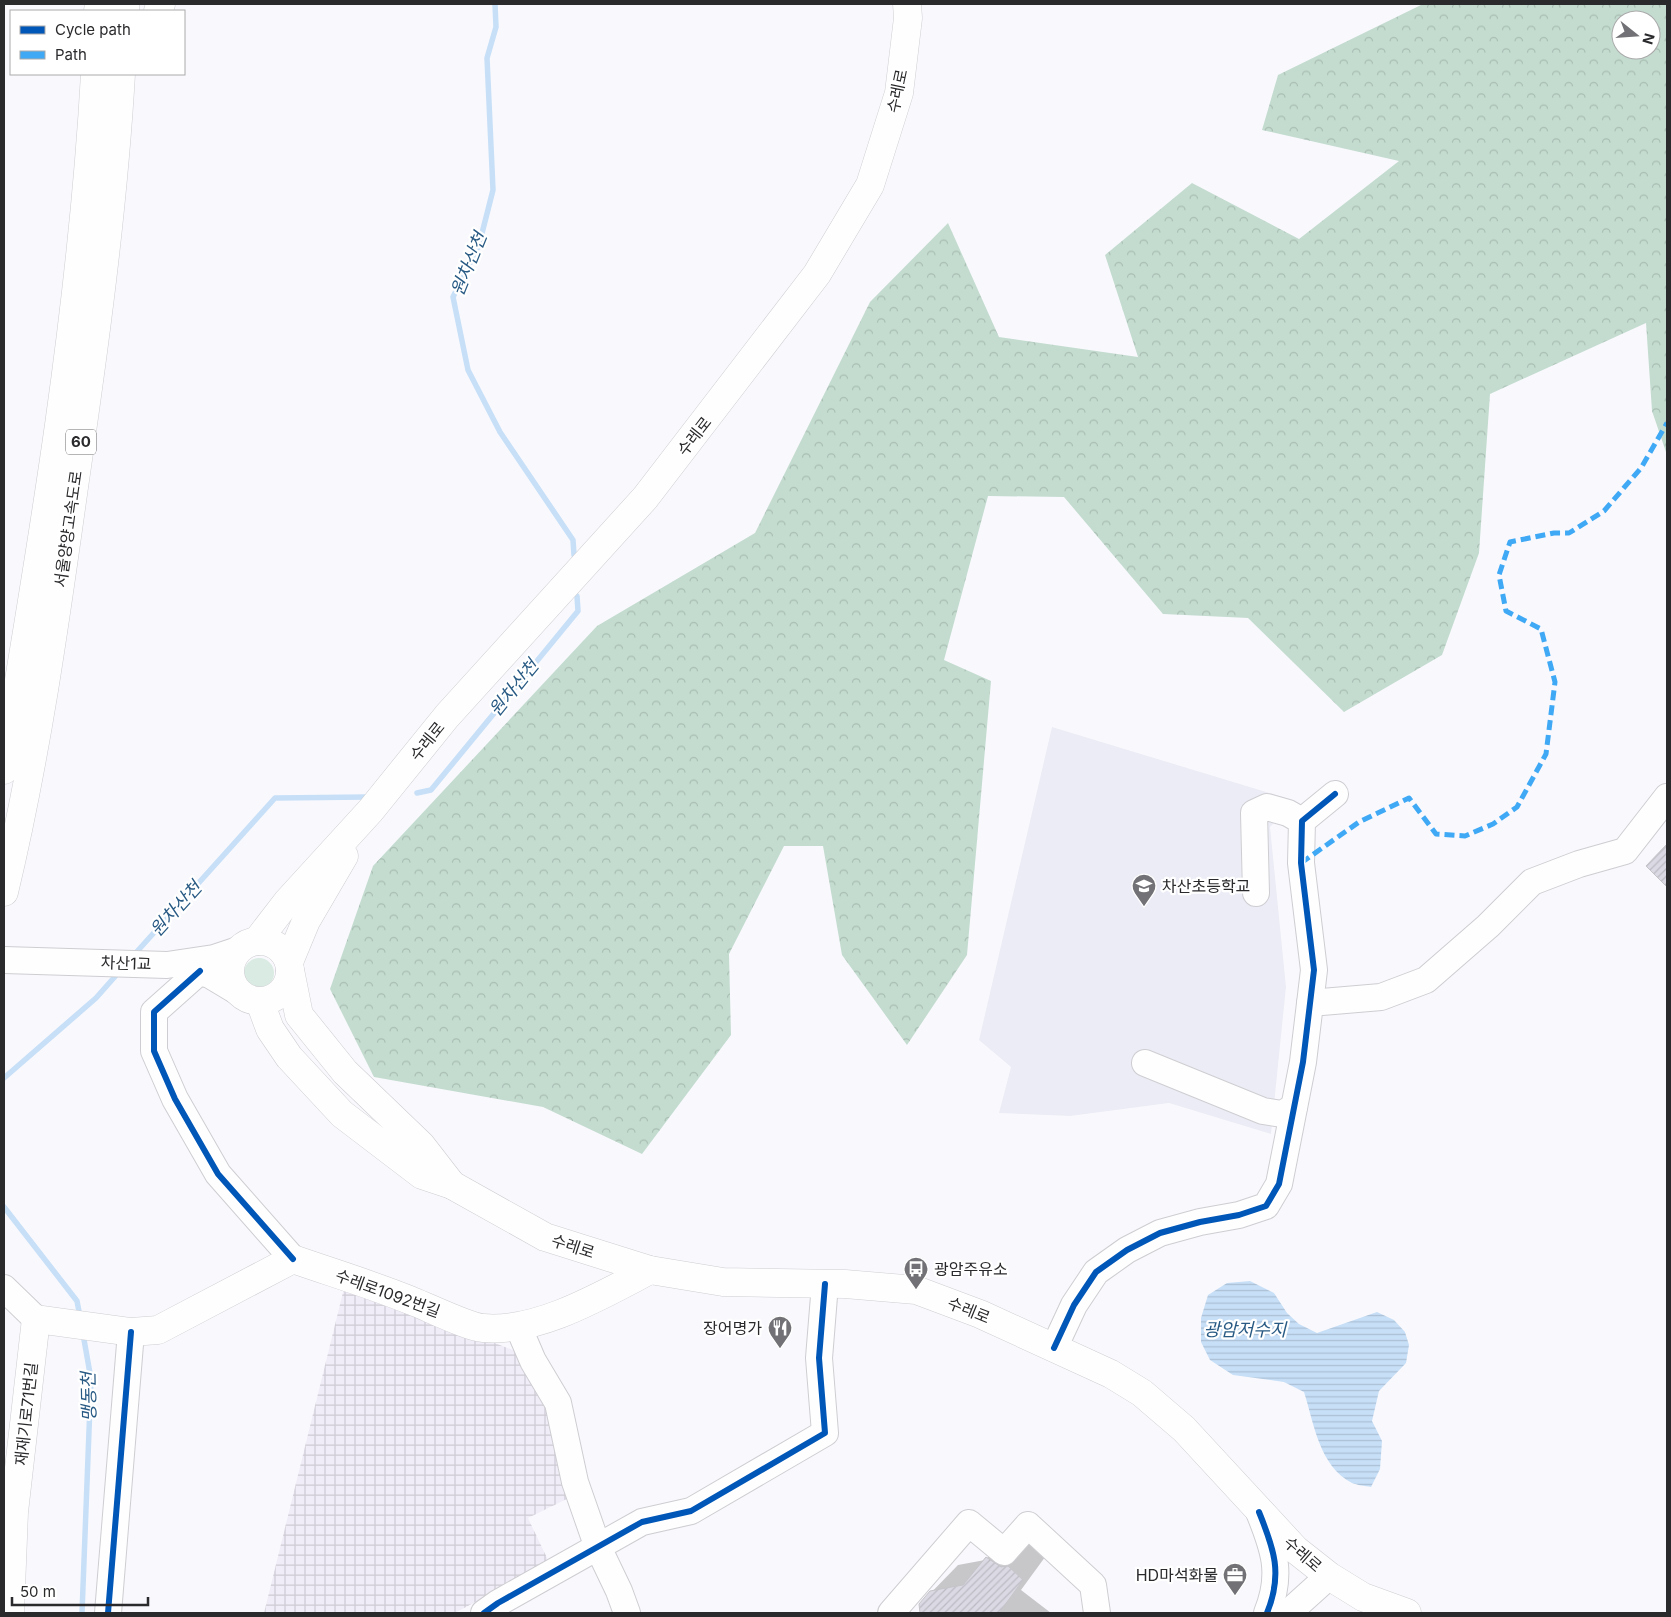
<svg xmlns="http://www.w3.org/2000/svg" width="1671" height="1617" viewBox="0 0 1671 1617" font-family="Inter,'Noto Sans KR',sans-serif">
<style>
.built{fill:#ececf6}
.industrial{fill:url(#industrial-grid)}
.green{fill:#d9ebe2}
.forest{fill:url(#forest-crowns);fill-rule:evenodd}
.water{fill:url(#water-rules)}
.shadow{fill:#0003}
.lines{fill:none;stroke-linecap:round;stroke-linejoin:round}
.stream{stroke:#c7dff7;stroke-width:5.5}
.building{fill:url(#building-hatch);stroke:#c5c5c9}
.minor-casing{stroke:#ceced2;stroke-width:28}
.major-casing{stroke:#ceced2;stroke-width:29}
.highway-casing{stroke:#ceced2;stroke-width:29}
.minor{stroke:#fefeff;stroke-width:26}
.major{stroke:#fefeff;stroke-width:28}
.highway{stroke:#fefeff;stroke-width:28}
.quiet{stroke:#3fa9f5;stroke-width:5;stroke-dasharray:10 5;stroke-linecap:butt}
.cycleway-casing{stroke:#fff;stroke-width:9}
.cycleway{stroke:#0057b8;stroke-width:6}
.labels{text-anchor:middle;stroke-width:4.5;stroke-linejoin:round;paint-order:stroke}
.shield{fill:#fff;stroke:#6a6a6c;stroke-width:1}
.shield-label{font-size:15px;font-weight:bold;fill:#2a2a2d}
.street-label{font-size:16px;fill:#2a2a2d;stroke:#fff}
.poi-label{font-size:16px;fill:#2a2a2d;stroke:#fff;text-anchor:start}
.water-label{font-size:18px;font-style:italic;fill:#285a84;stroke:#fff}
</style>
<defs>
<pattern id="industrial-grid" width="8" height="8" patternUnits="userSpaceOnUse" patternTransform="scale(1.25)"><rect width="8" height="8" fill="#f1edf8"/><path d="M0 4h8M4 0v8" fill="none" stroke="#cfcbd5"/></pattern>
<pattern id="forest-crowns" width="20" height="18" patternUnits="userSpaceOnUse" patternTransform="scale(1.25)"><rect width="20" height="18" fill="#c4dcd0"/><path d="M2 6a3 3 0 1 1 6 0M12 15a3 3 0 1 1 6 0" fill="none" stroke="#a9bdb3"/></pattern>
<pattern id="water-rules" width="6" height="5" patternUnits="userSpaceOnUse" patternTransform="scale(1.25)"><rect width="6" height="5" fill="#c7dff7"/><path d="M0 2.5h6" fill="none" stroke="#abc0d4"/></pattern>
<pattern id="building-hatch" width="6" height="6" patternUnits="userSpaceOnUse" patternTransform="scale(1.25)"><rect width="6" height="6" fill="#dbdae4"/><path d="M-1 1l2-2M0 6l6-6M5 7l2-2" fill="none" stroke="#bcbbc4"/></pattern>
</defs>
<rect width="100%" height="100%" fill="#f9f9fd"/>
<path class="built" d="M1052,727L1296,801L1270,827L1286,987L1271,1134L1169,1103L1070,1116L999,1113L1011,1067L979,1040Z"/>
<path class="industrial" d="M345,1284L523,1354L543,1388L573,1496L528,1518L549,1562L455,1613H264Z"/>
<circle class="green" cx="259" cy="973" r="15"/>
<path class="forest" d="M1423,4H1667V455L1652,411L1646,323L1490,394L1479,553L1442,655L1344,712L1248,618L1163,614L1064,497L988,496L944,660L991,681L967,955L907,1045L842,955L823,846H784L729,954L731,1035L642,1154L543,1107L374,1077L330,989L373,866L597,626L755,533L870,302L948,223L999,337L1138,357L1105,255L1192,183L1299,239L1399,161L1262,130L1278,75ZM1621,20H1651V50H1621Z"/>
<path class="water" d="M1250,1281L1274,1293L1287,1313L1299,1324L1317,1333L1377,1312L1394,1320L1405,1332L1409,1345L1406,1363L1379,1391L1372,1421L1382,1441L1380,1469L1371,1487C1365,1486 1357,1485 1352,1483C1319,1466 1314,1423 1304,1392L1284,1382L1233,1375L1210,1360L1201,1342V1318L1208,1295L1227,1283Z"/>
<path class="shadow" d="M1014,1531L1048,1553L1021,1590L1051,1613H921L920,1604L958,1565L985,1560Z"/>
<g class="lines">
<g class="stream">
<path d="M495,4L496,27L487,58L493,190L479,245L453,297L468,370L500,432L573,540L574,555"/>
<path d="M417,793L431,790L578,611L577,596"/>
<path d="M133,956L275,798L368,797"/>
<path d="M4,1078L96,998L119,972"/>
<path d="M4,1207L77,1301L80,1317"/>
<path d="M82,1613L91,1379L83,1334"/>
</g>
</g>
<g class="building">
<path d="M1667,844V887L1646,866Z"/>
<path d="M986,1557L1001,1567L1008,1566L1023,1580L999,1613H920L919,1604L930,1591L963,1585Z"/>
</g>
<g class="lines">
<defs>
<g id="minor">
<path d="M1256,893L1254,813L1267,807L1288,813L1302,821"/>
<path d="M4,960L167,965L214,958L238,950"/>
<path d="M183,967L210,975L235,990"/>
<path d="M200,971L154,1012V1051L175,1099L218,1174L293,1259"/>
<path d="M1310,1003L1381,997L1426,980L1488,926L1532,882L1579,864L1625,851L1667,797"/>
<path d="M1145,1063L1263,1111L1282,1114L1294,1107"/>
<path d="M4,1288L36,1319"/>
<path d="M518,1326L533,1361L558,1403L575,1482L597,1545L619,1591L627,1613"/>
<path d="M1054,1348L1074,1305L1096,1272L1127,1250L1160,1233L1200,1222L1239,1215L1266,1206L1279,1184L1303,1062L1314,970L1301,863L1302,821L1335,794"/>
<path d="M1259,1512C1274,1549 1283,1574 1267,1613"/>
<path d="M108,1613L131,1332"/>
<path d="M484,1613L498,1603L642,1522L691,1511L825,1433L819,1358L825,1284"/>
<path d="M891,1613L969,1523L1004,1552L1028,1525L1093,1585L1097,1613"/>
<path d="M1288,1613L1329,1576"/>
</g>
<g id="major">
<circle cx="260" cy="971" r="30"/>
<path d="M257,941L287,902L371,810L447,716L645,498L817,274L870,185L899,93L908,18L907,4"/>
<path d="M289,962L306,921L344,856"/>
<path d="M290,970L299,1015L345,1072L421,1145L452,1185"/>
<path d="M260,1002L270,1029L289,1057L342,1114L422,1175L452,1185L545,1237L650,1270L723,1282L845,1284L916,1290L980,1314L1111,1374L1142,1393L1184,1429L1296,1550L1329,1576L1363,1597L1407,1613"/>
<path d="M10,1613L14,1512L36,1319L131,1332L158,1330L293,1259C333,1273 373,1285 412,1301C428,1307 468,1327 483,1328C538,1333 602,1295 650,1270"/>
</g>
<g id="highway">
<path d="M98,11L99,4"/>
<path d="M125,11V4"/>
<path d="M158,11L161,4"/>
<path d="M4,770C43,539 82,308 95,74"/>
<path d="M4,892C36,759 55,623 74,487C94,350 113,212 121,74"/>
</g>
</defs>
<use href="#minor" class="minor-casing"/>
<use href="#major" class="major-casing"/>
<use href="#highway" class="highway-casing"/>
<use href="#minor" class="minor"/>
<use href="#major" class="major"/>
<use href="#highway" class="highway"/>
<path class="quiet" d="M1301,863L1359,822L1409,798L1436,834L1465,836L1493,824L1517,807L1546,754L1555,682L1541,629L1506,611L1499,575L1510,542L1554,533H1569L1604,511L1641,468L1667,423"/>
<defs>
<g id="cycleway">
<path d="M200,971L154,1012V1051L175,1099L218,1174L293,1259"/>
<path d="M1054,1348L1074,1305L1096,1272L1127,1250L1160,1233L1200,1222L1239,1215L1266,1206L1279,1184L1303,1062L1314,970L1301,863L1302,821L1335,794"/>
<path d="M1259,1512C1274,1549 1283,1574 1267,1613"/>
<path d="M108,1613L131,1332"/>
<path d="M484,1613L498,1603L642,1522L691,1511L825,1433L819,1358L825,1284"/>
</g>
</defs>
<use href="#cycleway" class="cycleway-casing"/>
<use href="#cycleway" class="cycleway"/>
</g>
<defs>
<symbol id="school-pin" viewBox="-11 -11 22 30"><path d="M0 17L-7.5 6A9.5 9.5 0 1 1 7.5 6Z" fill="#727276" stroke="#fff"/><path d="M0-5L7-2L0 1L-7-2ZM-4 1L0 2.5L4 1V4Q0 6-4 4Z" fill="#fff"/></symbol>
<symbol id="bus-pin" viewBox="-11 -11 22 30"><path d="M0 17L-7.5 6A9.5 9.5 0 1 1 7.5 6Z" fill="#727276" stroke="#fff"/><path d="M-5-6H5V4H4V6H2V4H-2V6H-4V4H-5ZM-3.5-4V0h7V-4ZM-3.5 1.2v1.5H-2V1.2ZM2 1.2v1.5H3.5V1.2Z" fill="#fff"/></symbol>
<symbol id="restaurant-pin" viewBox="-11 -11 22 30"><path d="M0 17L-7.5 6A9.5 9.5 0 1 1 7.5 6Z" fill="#727276" stroke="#fff"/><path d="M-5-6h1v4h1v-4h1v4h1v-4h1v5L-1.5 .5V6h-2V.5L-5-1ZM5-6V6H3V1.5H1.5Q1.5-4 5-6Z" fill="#fff"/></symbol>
<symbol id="office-pin" viewBox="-11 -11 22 30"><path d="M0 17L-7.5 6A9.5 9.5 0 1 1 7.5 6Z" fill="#727276" stroke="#fff"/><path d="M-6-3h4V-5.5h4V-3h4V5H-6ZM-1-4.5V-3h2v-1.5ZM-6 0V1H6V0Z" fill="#fff"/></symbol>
</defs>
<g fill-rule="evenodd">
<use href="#school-pin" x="1130" y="872" width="28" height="38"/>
<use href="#bus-pin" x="902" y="1255" width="28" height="38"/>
<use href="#restaurant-pin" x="766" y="1314" width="28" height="38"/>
<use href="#office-pin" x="1221" y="1561" width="28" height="38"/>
</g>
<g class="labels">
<rect class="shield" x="66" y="429.5" width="30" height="25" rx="4"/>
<g class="shield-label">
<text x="81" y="447">60</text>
</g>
<g class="street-label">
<text transform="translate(897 91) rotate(-78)" y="6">수레로</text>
<text transform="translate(694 436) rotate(-52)" y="6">수레로</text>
<text transform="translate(68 529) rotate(-82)" y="6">서울양양고속도로</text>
<text transform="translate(427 741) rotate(-51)" y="6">수레로</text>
<text transform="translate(126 963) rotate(2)" y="6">차산1교</text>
<text transform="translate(573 1246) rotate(18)" y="6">수레로</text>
<text transform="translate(388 1293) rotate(20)" y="6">수레로1092번길</text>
<text transform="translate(969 1310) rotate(22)" y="6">수레로</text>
<text transform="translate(26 1414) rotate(-84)" y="6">재재기로71번길</text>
<text transform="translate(1303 1554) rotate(41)" y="6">수레로</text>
</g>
<g class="poi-label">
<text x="1162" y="892">차산초등학교</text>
<text x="934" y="1275">광암주유소</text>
<text x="762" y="1334" text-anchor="end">장어명가</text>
<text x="1218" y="1581" text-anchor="end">HD마석화물</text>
</g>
<g class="water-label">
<text transform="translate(469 264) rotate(-68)" y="6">원차산천</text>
<text transform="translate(514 688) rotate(-51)" y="6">원차산천</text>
<text transform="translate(176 909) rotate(-48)" y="6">원차산천</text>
<text x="1245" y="1336">광암저수지</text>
<text transform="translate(89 1397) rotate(-91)" y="6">맹동천</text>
</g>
</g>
<rect width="1671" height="1617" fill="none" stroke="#2a2a2d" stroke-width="10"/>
<rect x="10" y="10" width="175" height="65" fill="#ffffff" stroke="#aaaaab"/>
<rect x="20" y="26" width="25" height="8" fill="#0057b8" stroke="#aaaaab"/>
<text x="55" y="35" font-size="15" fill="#2a2a2d">Cycle path</text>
<rect x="20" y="51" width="25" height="8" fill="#3fa9f5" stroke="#aaaaab"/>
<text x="55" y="60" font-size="15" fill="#2a2a2d">Path</text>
<g transform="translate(1636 35) rotate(107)"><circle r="24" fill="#ffffff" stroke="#aaaaab"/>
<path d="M0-4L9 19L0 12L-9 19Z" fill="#727276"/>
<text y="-8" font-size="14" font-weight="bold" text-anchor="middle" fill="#2a2a2d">N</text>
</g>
<path d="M12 1597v8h136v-8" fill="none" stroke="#2a2a2d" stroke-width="2.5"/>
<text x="20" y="1597" font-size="15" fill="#2a2a2d" stroke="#ffffff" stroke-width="4" paint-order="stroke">50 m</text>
</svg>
